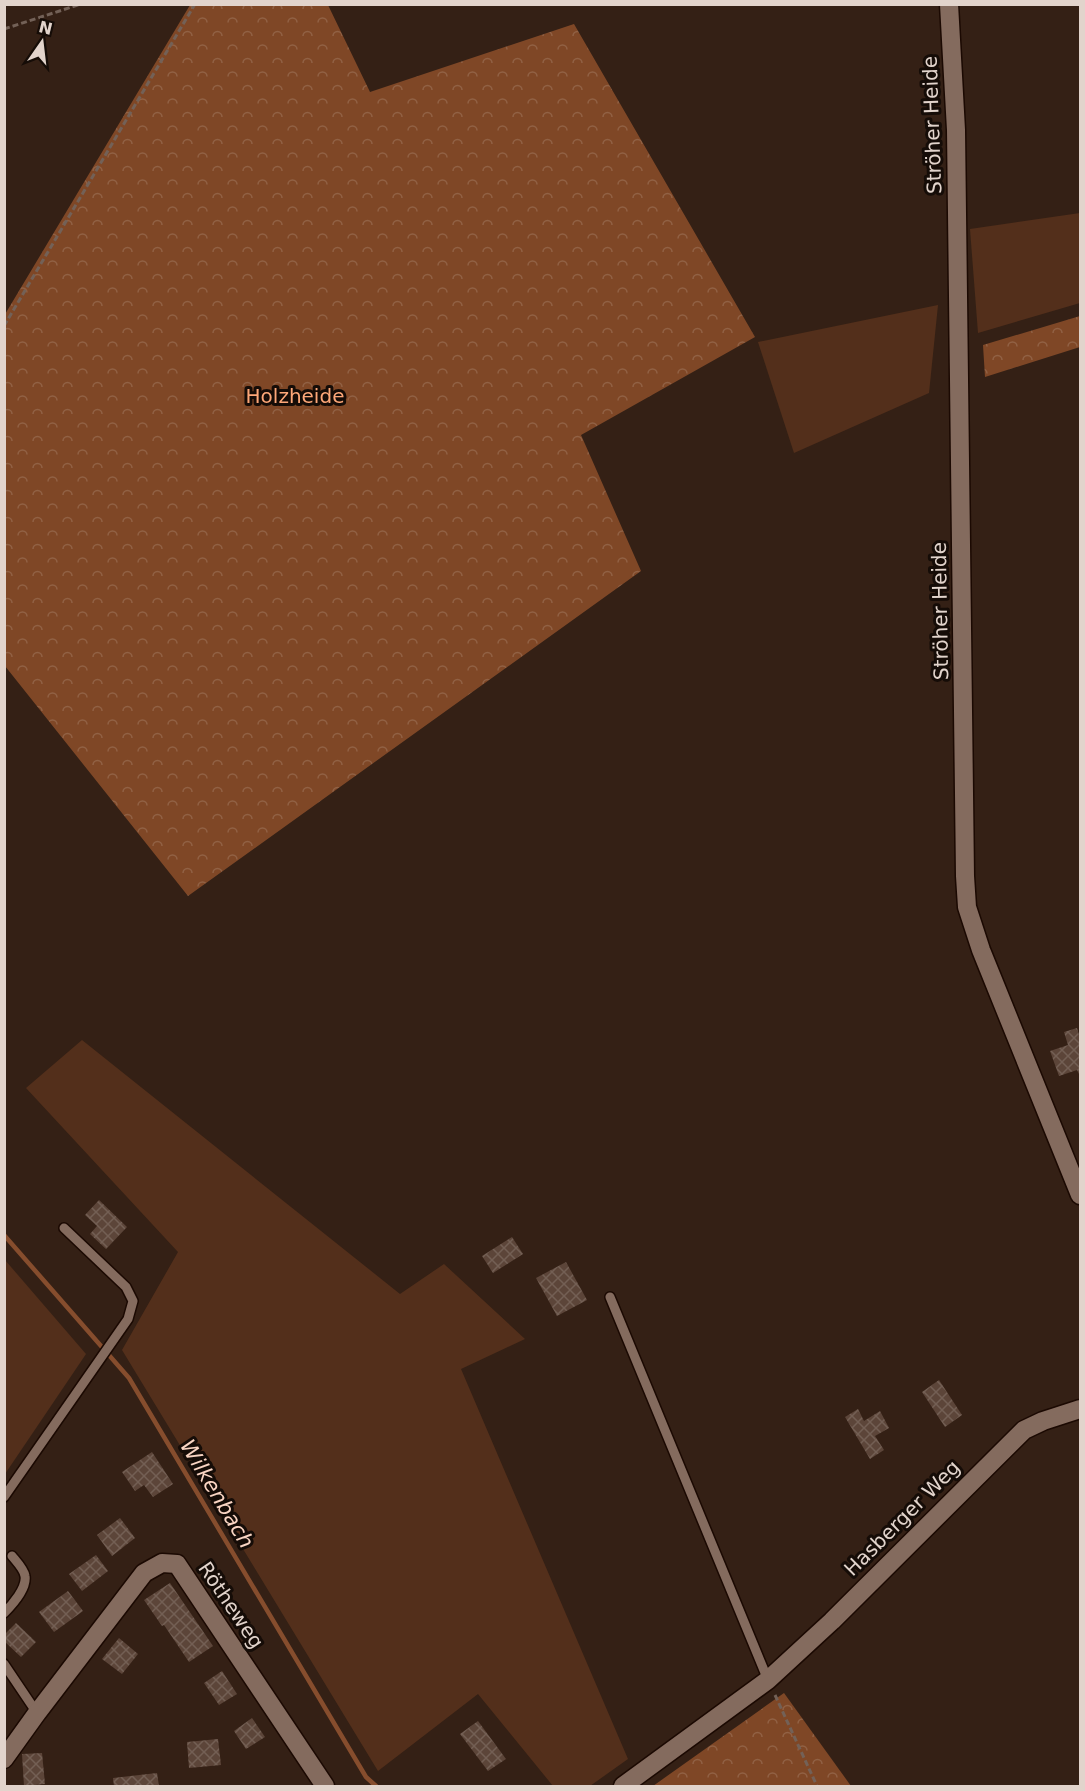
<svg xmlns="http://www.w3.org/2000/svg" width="1085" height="1791" viewBox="0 0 1085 1791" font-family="'DejaVu Sans',sans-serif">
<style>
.green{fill:#532f1b}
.forest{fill:url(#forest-crowns)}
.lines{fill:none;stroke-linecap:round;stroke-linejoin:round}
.stream{stroke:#864d2d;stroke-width:4.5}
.building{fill:url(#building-cross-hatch)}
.service-casing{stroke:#1b0902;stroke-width:12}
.minor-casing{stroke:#1b0902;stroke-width:21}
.path{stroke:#736157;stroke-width:3;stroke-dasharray:6 3;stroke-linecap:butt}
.service{stroke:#846b5e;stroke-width:9}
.minor{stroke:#846b5e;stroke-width:18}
.labels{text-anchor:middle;stroke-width:6;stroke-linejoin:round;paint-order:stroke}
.street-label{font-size:20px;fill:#e2d4cc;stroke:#150c07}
.park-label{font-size:20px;fill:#fda778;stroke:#150c07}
.water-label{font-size:21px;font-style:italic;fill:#fad5c3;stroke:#150c07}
</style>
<defs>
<pattern id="forest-crowns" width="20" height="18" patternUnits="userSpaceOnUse" patternTransform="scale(1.5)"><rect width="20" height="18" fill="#7f4726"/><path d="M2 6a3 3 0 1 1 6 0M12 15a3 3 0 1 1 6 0" fill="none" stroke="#916144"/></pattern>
<pattern id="building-cross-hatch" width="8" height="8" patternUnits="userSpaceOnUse" patternTransform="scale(1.5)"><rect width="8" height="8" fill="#5c4539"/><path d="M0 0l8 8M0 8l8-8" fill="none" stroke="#735f54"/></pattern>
</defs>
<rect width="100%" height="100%" fill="#342015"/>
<g class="green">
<path d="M1080,213V303L978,333L970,229Z"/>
<path d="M938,305L929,393L794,453L758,342Z"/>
<path d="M82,1040L400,1294L444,1264L525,1339L461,1369L628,1759L590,1786H553L478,1694L378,1771L122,1350L178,1252L26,1088Z"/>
<path d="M5,1260L86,1354L5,1474Z"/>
</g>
<g class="forest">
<path d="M190,5H328L370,92L574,24L755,337L581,435L641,571L188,896L5,666L4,316Z"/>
<path d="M1080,316V347L985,377L983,345Z"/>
<path d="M784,1693L851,1786H653Z"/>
</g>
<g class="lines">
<path class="stream" d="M4,1235L129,1378L366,1777L376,1786"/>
</g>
<g class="building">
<path d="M1077,1028L1080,1038V1074H1079L1077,1070L1059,1076L1050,1051L1068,1045L1064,1032Z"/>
<path d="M99,1200L127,1227L106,1249L90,1234L97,1226L85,1215Z"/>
<path d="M512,1237L523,1254L493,1273L482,1256Z"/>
<path d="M566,1262L587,1300L557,1316L536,1278Z"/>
<path d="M939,1380L962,1415L945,1427L922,1392Z"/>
<path d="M858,1409L864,1421L880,1411L889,1428L875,1436L884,1450L870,1459L845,1417Z"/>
<path d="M152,1452L173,1484L153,1497L144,1485L135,1491L122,1472Z"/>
<path d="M120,1518L135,1538L112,1556L97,1535Z"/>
<path d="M96,1555L108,1571L82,1591L69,1574Z"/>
<path d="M170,1583L213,1646L189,1662L164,1625L162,1626L144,1600Z"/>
<path d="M68,1591L83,1611L54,1632L39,1612Z"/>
<path d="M16,1623L36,1642L21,1657L4,1641V1635Z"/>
<path d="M119,1638L138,1654L122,1674L102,1659Z"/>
<path d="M222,1671L237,1694L219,1705L204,1683Z"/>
<path d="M252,1718L265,1737L246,1749L234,1731Z"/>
<path d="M478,1721L506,1759L488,1771L460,1734Z"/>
<path d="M218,1739L221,1765L189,1768L187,1742Z"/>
<path d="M42,1753L45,1784L24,1786L22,1754Z"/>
<path d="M157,1773L159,1786H114L113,1778Z"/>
</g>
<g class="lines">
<defs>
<g id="service">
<path d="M610,1297L768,1680"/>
<path d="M4,1497L128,1319L133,1301L126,1287L64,1228"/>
<path d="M4,1613C12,1605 27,1588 25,1576C24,1569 16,1561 12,1556"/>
<path d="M4,1664L37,1713"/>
</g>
<g id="minor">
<path d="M949,4L956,130L965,876L967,907L981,950L1080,1195"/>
<path d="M4,1759L37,1713L144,1573L162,1563L177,1564L325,1786"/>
<path d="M623,1786L768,1680L832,1621L1024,1430L1043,1421L1080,1409"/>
</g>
</defs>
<use href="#service" class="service-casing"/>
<use href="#minor" class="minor-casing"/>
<g class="path">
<path d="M4,29L81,4"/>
<path d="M4,326L195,4"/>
<path d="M775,1695L817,1786"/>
</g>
<use href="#service" class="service"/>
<use href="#minor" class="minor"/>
</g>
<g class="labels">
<g class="street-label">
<text transform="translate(932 125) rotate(-92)" y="7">Ströher Heide</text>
<text transform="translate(940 611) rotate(-91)" y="7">Ströher Heide</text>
<text transform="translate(902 1518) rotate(-45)" y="7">Hasberger Weg</text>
<text transform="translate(231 1605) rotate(56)" y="7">Rötheweg</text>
</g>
<g class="park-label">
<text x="295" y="403">Holzheide</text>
</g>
<g class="water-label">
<text transform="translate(217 1494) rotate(59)" y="7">Wilkenbach</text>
</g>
</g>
<rect width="1085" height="1791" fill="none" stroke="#e2d4cc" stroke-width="12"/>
<g transform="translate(42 42) rotate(14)" stroke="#150c07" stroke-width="4.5" paint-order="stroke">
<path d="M0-4.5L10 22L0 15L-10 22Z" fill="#e2d4cc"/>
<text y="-9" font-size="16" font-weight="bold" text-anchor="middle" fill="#e2d4cc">N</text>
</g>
</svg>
